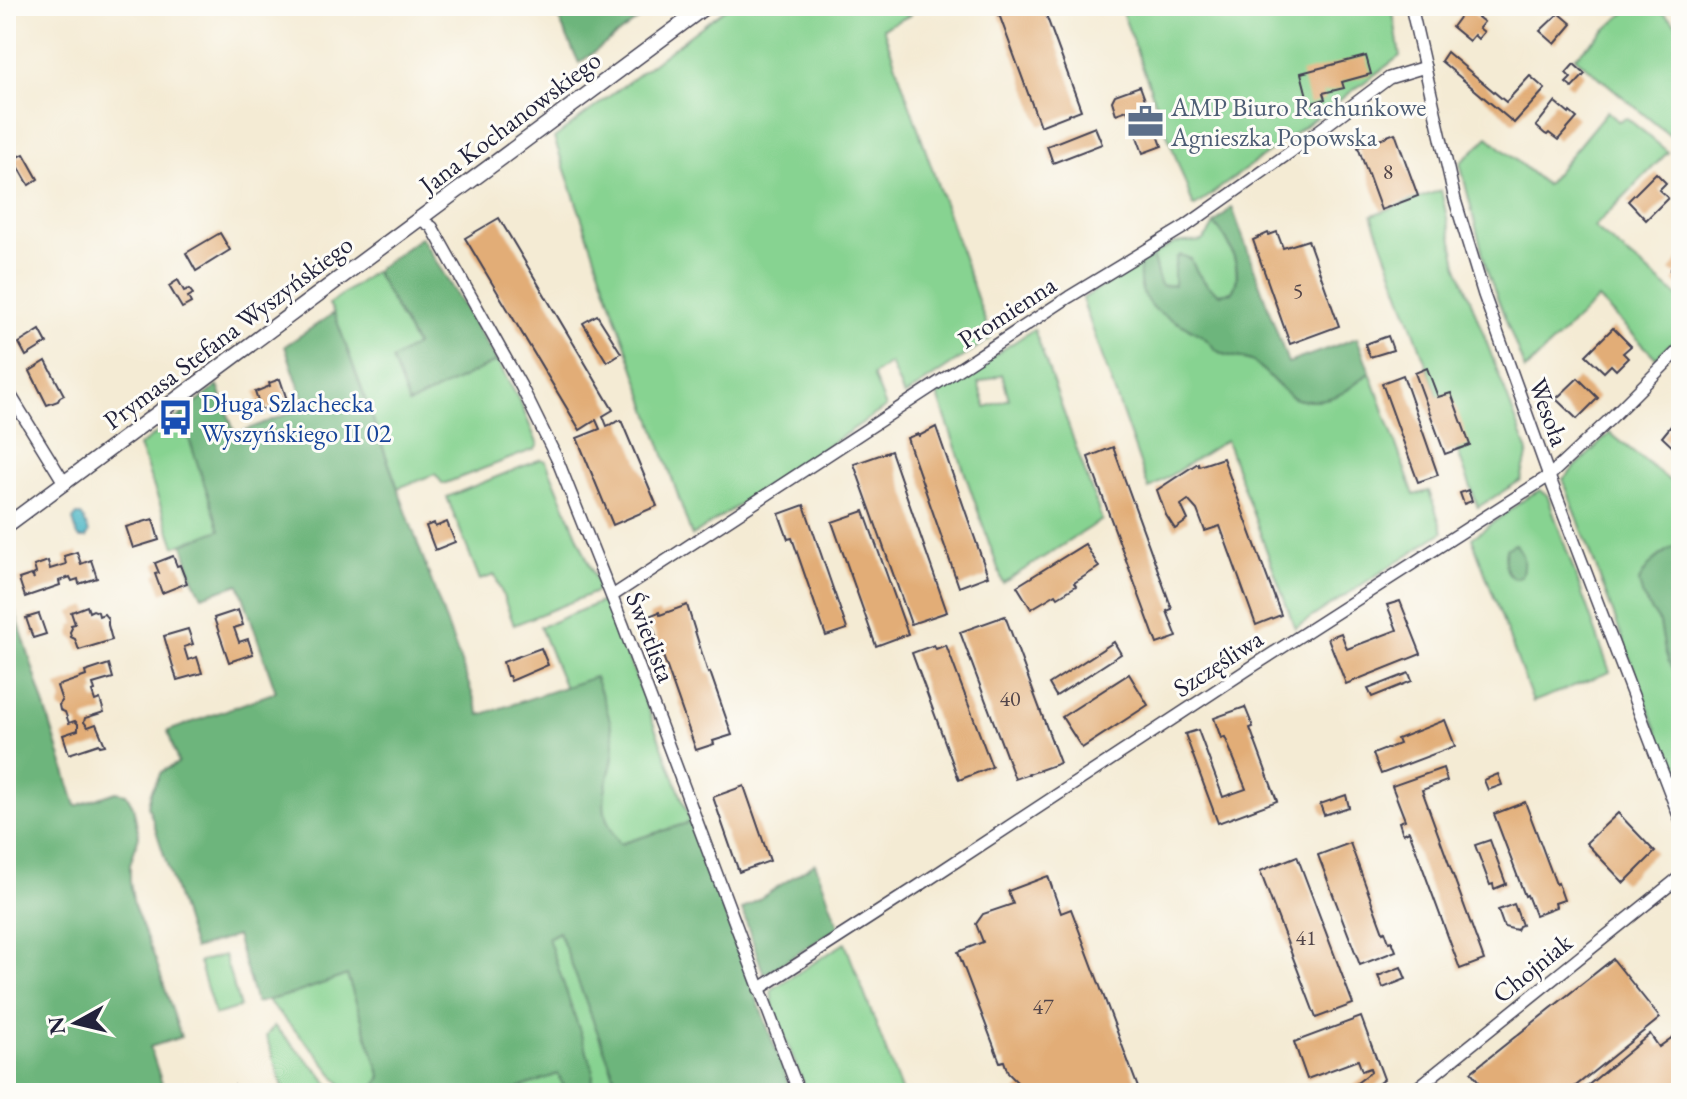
<svg xmlns="http://www.w3.org/2000/svg" width="1687" height="1099" viewBox="0 0 1687 1099" font-family="'EB Garamond',serif">
<style>
.green{fill:#87d391;stroke:#547a66;stroke-width:2;fill-rule:evenodd}
.forest{fill:#6db57b;stroke:#486c5b;stroke-width:2}
.water{fill:#49b6c5;stroke:#366c80;stroke-width:2}
.building{fill:#e2ad77}
.lines{fill:none;stroke-linecap:round;stroke-linejoin:round}
.minor-casing{stroke:#424052;stroke-width:14}
.tertiary-casing{stroke:#424052;stroke-width:17}
.minor{stroke:#fff;stroke-width:11}
.tertiary{stroke:#fff;stroke-width:14}
.labels{text-anchor:middle;stroke-width:6;stroke-linejoin:round;paint-order:stroke}
.number-label{font-size:22px;fill:#52454a}
.service-label{font-size:26px;fill:#4e5e75;stroke:#fdfcf7;text-anchor:start}
.street-label{font-size:26px;fill:#22223b;stroke:#fdfcf7}
.transit-label{font-size:26px;fill:#164399;stroke:#fdfcf7;text-anchor:start}
</style>
<rect width="100%" height="100%" fill="#fdfcf7"/>
<filter id="ink" filterUnits="userSpaceOnUse"><feTurbulence type="fractalNoise" baseFrequency=".0125" numOctaves="2"/><feDisplacementMap in="SourceGraphic" scale="16" xChannelSelector="R" yChannelSelector="G"/><feConvolveMatrix kernelMatrix="1 2 1 2 8 2 1 2 1" color-interpolation-filters="sRGB"/></filter>
<filter id="wash" filterUnits="userSpaceOnUse"><feTurbulence type="fractalNoise" baseFrequency=".006" numOctaves="4" result="noise"/><feDisplacementMap in="SourceGraphic" scale="32" xChannelSelector="R" yChannelSelector="G"/><feGaussianBlur stdDeviation="1.8" result="paint"/><feColorMatrix in="noise" values="0 0 0 0 0 0 0 0 0 0 0 0 0 0 0 0 0 1.4 0 .05"/><feComposite in="paint" operator="in"/></filter>
<g filter="url(#wash)">
<rect width="100%" height="100%" fill="#f4ebd4"/>
<g class="green">
<path d="M729,6H908L911,15L883,28L991,338L904,396L890,363L873,375L886,407L692,536L554,138Z"/>
<path d="M1120,6H1392L1400,56L1194,207Z"/>
<path d="M1632,6H1655L1681,28V145L1575,57Z"/>
<path d="M1607,111L1618,121L1627,118L1668,152L1594,227L1681,299V333L1656,358L1598,299L1525,370L1487,271L1460,163L1488,137L1546,185Z"/>
<path d="M1441,190L1457,264L1528,452L1521,480L1478,507L1372,215Z"/>
<path d="M1214,224C1230,239 1244,273 1232,292L1219,294C1205,284 1197,275 1191,259L1177,258L1174,270V285L1161,286C1156,276 1156,266 1152,256C1160,251 1168,245 1176,243C1199,238 1200,251 1214,224Z"/>
<path d="M1141,262C1133,312 1171,315 1202,336C1211,342 1214,352 1225,355C1236,358 1246,357 1255,363C1267,372 1283,394 1297,399C1301,401 1306,400 1310,400C1334,401 1351,387 1370,372L1414,495L1429,491L1443,532L1295,628L1226,440L1149,489L1082,299Z"/>
<path d="M375,271L416,346L409,403L497,361L520,402L538,445L535,449L443,484L435,474L398,488L334,313L329,304Z"/>
<path d="M1034,329L1102,520L1003,583L937,393ZM1002,374L1009,399L986,407L978,383Z"/>
<path d="M181,415L221,531L175,546L139,446Z"/>
<path d="M1610,433L1681,490V545H1677L1643,598L1660,623L1665,651L1681,683V795L1563,479Z"/>
<path d="M541,459L546,461L598,585L596,592L514,625L495,575L480,580L447,497Z"/>
<path d="M1540,490L1547,495L1610,672L1533,702L1472,538L1529,496Z"/>
<path d="M601,602L606,606L632,667L691,822L620,844C605,823 600,805 607,780C609,772 613,764 613,756C614,729 604,702 594,677L565,688L540,627Z"/>
<path d="M559,932L621,1093H592L593,1070L547,938Z"/>
<path d="M845,943L902,1093H807L774,1010L771,992L774,988Z"/>
<path d="M224,955L240,1007L215,1015L199,962Z"/>
<path d="M347,975L381,1077L372,1093H348L317,1054L267,1000L293,994Z"/>
<path d="M274,1026L320,1073L335,1093H285L266,1036Z"/>
<path d="M558,1074L566,1093H505Z"/>
</g>
<g class="forest">
<path d="M553,6H647L650,11L579,63Z"/>
<path d="M1232,207L1288,363L1357,338L1370,372C1350,389 1337,401 1310,400C1306,400 1301,401 1297,399C1284,395 1267,372 1255,363C1246,357 1236,358 1226,355C1214,352 1211,342 1202,336C1171,315 1132,313 1141,262L1152,256C1156,266 1156,277 1162,286L1174,285V270L1177,257L1181,255L1191,259C1197,275 1204,284 1219,294L1232,292C1245,273 1230,239 1214,224Z"/>
<path d="M421,237L497,361L409,404L392,360L416,345L375,271Z"/>
<path d="M334,313L480,715L595,677C603,698 612,721 614,743C614,754 612,764 609,774C601,803 602,819 620,844L691,822L792,1093H621L559,932L548,938L593,1070L592,1093H566L558,1074L505,1093H372L381,1077L347,975L293,994L256,1003L236,936L194,949L148,805L151,792L161,772L178,763L168,731L276,692L239,584L202,596L191,574L183,544L220,530L181,415L218,386L235,434L306,407L285,346Z"/>
<path d="M1515,544C1524,552 1525,565 1521,576L1514,578C1504,572 1504,559 1506,549Z"/>
<path d="M1677,545H1681V683L1669,663L1665,651L1660,623L1643,598L1639,581C1649,562 1659,555 1677,545Z"/>
<path d="M6,582L76,806L116,792L126,794L133,806L139,836L130,865V882L134,906L156,961L181,1037L150,1047L165,1093H6Z"/>
<path d="M815,863L839,927L764,975L742,910Z"/>
</g>
<path class="water" d="M77,515H81L83,517L89,533L86,538H80L78,536L73,520Z"/>
<g id="blocks">
<g class="building">
<path d="M996,6H1047L1048,11L1045,12L1081,110L1040,126Z"/>
<path d="M1668,6H1681V17Z"/>
<path d="M1466,8L1484,22L1479,28L1484,32L1478,39L1474,35L1469,41L1452,27Z"/>
<path d="M1559,13L1572,24L1555,44L1540,31Z"/>
<path d="M1447,52L1506,102L1530,76L1545,89L1514,123L1441,61Z"/>
<path d="M1366,56L1371,74L1342,82L1344,88L1323,93L1325,99L1309,104L1301,73Z"/>
<path d="M1574,64L1585,74L1572,88L1566,83L1571,78L1566,73Z"/>
<path d="M1140,86L1162,146L1143,153L1127,110L1116,114L1112,101L1115,95Z"/>
<path d="M1555,102L1569,114L1570,112L1577,118L1558,140L1549,133L1547,135L1545,134L1536,126Z"/>
<path d="M1095,127L1102,144L1053,163L1047,146Z"/>
<path d="M1395,133L1418,196L1381,210L1358,147Z"/>
<path d="M24,154L38,179L29,185L14,159Z"/>
<path d="M1656,173L1666,183L1659,190L1668,198L1646,220L1628,201Z"/>
<path d="M499,218L613,410L603,416L607,426L621,420L657,506L613,525L577,438L600,429L596,420L580,430L465,238Z"/>
<path d="M1277,232L1283,248L1308,240L1339,326L1290,344L1253,240L1268,233L1269,235Z"/>
<path d="M220,233L230,250L196,271L186,253Z"/>
<path d="M1681,257V288L1673,281L1678,276L1670,270Z"/>
<path d="M178,280L184,291L189,289L193,294L188,297L191,303L182,308L169,286Z"/>
<path d="M597,315L621,353L607,362L583,323Z"/>
<path d="M1613,328L1631,346L1623,353L1628,358L1616,370L1611,365L1604,372L1586,355Z"/>
<path d="M40,330L47,343L26,356L19,343Z"/>
<path d="M1388,336L1393,350L1370,357L1365,344Z"/>
<path d="M46,361L64,395L60,397L58,401L47,405L30,371Z"/>
<path d="M1427,368L1438,397L1451,393L1470,445L1445,454L1415,373Z"/>
<path d="M1403,375L1438,475L1418,482L1382,383Z"/>
<path d="M1578,378L1598,398L1577,419L1556,399Z"/>
<path d="M280,379L287,400L277,404L278,407L270,410L269,407L261,410L255,392L270,386L269,383Z"/>
<path d="M1675,421L1681,426V455L1662,437Z"/>
<path d="M936,427L988,576L959,587L907,438L918,434L919,436Z"/>
<path d="M1113,447L1172,609L1167,611L1177,637L1157,644L1088,457Z"/>
<path d="M891,451L947,612L911,624L854,464Z"/>
<path d="M1223,458L1281,615L1256,625L1220,526L1205,531L1197,510L1188,500L1181,505L1188,520L1175,529L1166,515L1157,490L1198,463L1199,466Z"/>
<path d="M1468,490L1472,501L1464,504L1460,493Z"/>
<path d="M804,505L847,629L826,636L792,538L788,539L779,514Z"/>
<path d="M864,511L908,634L876,646L832,522Z"/>
<path d="M153,519L159,540L133,548L126,527Z"/>
<path d="M447,522L455,542L435,550L426,526L434,523L435,527Z"/>
<path d="M1085,544L1099,567L1074,583L1076,586L1058,597L1056,594L1031,609L1017,586Z"/>
<path d="M77,552L81,564L91,560L97,578L79,584L78,579L72,581L70,577L59,581L60,585L25,597L19,579L31,575L34,579L33,575L36,573L34,566L48,561L50,569L66,564L64,556Z"/>
<path d="M173,556L177,566L180,565L187,583L162,593L155,574L159,573L155,563Z"/>
<path d="M1400,601L1421,654L1346,684L1328,638L1341,633L1347,649L1397,630L1387,605Z"/>
<path d="M687,605L708,673L710,672L732,735L713,741L714,744L696,750L649,616L659,612L660,615Z"/>
<path d="M87,606L89,612L93,610L98,612L99,616L104,614L108,619V625L112,640L79,650L75,639L71,637L70,632L72,628L71,625L75,624L71,612Z"/>
<path d="M238,610L243,625L234,628L239,642L248,639L253,654L229,662L214,618Z"/>
<path d="M39,614L46,634L33,638L26,618Z"/>
<path d="M1005,616L1060,763L1015,779L960,632Z"/>
<path d="M188,629L193,644L184,647L188,660L197,657L202,673L177,680L164,636Z"/>
<path d="M1114,642L1121,654L1056,696L1049,684Z"/>
<path d="M934,645L936,649L946,645L992,767L959,780L912,653Z"/>
<path d="M541,648L548,665L511,681L509,676H507L503,662Z"/>
<path d="M109,664L113,678L93,684L95,691L92,692L95,701L100,699L104,712L85,718L84,722L88,727L96,724L105,745L100,746L99,744L69,754L63,735L78,730V724L75,721L69,723L65,712L60,710L59,705L62,701L57,686L86,676L85,672Z"/>
<path d="M1409,673L1412,681L1372,697L1368,689Z"/>
<path d="M1129,674L1148,705L1082,748L1062,717Z"/>
<path d="M1245,707L1253,727L1250,728L1277,801L1218,823L1185,734L1198,730L1223,797L1246,789L1225,737L1221,738L1214,718Z"/>
<path d="M1445,720L1455,746L1381,774L1373,754L1399,744L1397,739Z"/>
<path d="M1443,768L1447,781L1422,790L1484,960L1460,969L1409,831L1403,834L1399,822L1405,820L1392,786Z"/>
<path d="M1498,774L1502,785L1488,790L1484,780Z"/>
<path d="M744,786L770,861L739,872L713,797Z"/>
<path d="M1346,795L1349,807L1324,815L1320,804Z"/>
<path d="M1525,802L1556,884L1558,883L1564,900L1555,903L1556,907L1535,915L1527,895L1525,896L1494,814Z"/>
<path d="M1618,813L1655,852L1624,883L1586,843Z"/>
<path d="M1490,840L1506,884L1494,889L1493,884L1490,885L1475,845Z"/>
<path d="M1350,843L1383,932L1385,931L1389,942L1392,941L1396,951L1360,965L1318,855Z"/>
<path d="M1297,856L1353,1004L1316,1018L1260,871Z"/>
<path d="M1048,876L1061,913L1071,909L1140,1093H1015L1021,1086L1008,1073L1004,1061L1000,1062L958,952L983,942L976,924L983,914L1013,904L1008,891Z"/>
<path d="M1514,904L1522,925L1519,926L1517,930L1504,927L1498,910Z"/>
<path d="M1613,959L1660,1018L1567,1093H1488L1471,1072Z"/>
<path d="M1401,967L1406,979L1383,988L1378,976Z"/>
<path d="M1361,1017L1384,1079L1366,1093H1344L1371,1072L1370,1068L1362,1071L1358,1060L1307,1079L1294,1042Z"/>
<path d="M1681,1031V1091L1679,1093H1590L1586,1087L1650,1034L1659,1047Z"/>
<path d="M234,1085L237,1093H224L223,1088Z"/>
</g>
</g>
</g>
<g filter="url(#ink)">
<use href="#blocks" fill-opacity="0" stroke="#424052" stroke-width="2"/>
<g class="lines">
<defs>
<g id="minor">
<path d="M1411,6L1455,200L1484,295L1549,476L1681,821"/>
<path d="M420,219L432,227L521,386L557,459L623,625L799,1093"/>
<path d="M6,388L65,484"/>
<path d="M612,596L1069,297L1186,226L1289,153L1389,78L1425,67"/>
<path d="M759,989L917,887L1247,670L1549,476L1608,421L1681,348"/>
<path d="M1411,1093L1681,876"/>
</g>
<path id="tertiary" d="M6,526L706,6"/>
</defs>
<use href="#minor" class="minor-casing"/>
<use href="#tertiary" class="tertiary-casing"/>
<use href="#minor" class="minor"/>
<use href="#tertiary" class="tertiary"/>
</g>
</g>
<defs>
<symbol id="office-bare" viewBox="-9 -9 18 18"><path d="M-6-3h4V-5.5h4V-3h4V5H-6ZM-1-4.5V-3h2v-1.5ZM-6 0V1H6V0Z" fill="#5c6f8a" stroke="#fdfcf7" stroke-width="2.5" paint-order="stroke"/></symbol>
<symbol id="bus-bare" viewBox="-9 -9 18 18"><path d="M-5-6H5V4H4V6H2V4H-2V6H-4V4H-5ZM-3.5-4V0h7V-4ZM-3.5 1.2v1.5H-2V1.2ZM2 1.2v1.5H3.5V1.2Z" fill="#1a4fb4" stroke="#fdfcf7" stroke-width="2.5" paint-order="stroke"/></symbol>
</defs>
<g fill-rule="evenodd">
<use href="#office-bare" x="1120" y="96" width="51" height="51"/>
<use href="#bus-bare" x="150" y="392" width="51" height="51"/>
</g>
<g class="labels">
<g class="number-label">
<text x="1388" y="179">8</text>
<text x="1298" y="298">5</text>
<text x="1010" y="706">40</text>
<text x="1306" y="945">41</text>
<text x="1043" y="1014">47</text>
</g>
<g class="service-label">
<text x="1171" y="116">AMP Biuro Rachunkowe<tspan x="1171" dy="30">Agnieszka Popowska</tspan></text>
</g>
<g class="street-label">
<text transform="translate(510 122) rotate(-37)" y="9">Jana Kochanowskiego</text>
<text transform="translate(1007 312) rotate(-33)" y="9">Promienna</text>
<text transform="translate(228 332) rotate(-37)" y="9">Prymasa Stefana Wyszyńskiego</text>
<text transform="translate(1549 412) rotate(70)" y="9">Wesoła</text>
<text transform="translate(651 637) rotate(69)" y="9">Świetlista</text>
<text transform="translate(1218 663) rotate(-33)" y="9">Szczęśliwa</text>
<text transform="translate(1532 968) rotate(-39)" y="9">Chojniak</text>
</g>
<g class="transit-label">
<text x="201" y="412">Długa Szlachecka<tspan x="201" dy="30">Wyszyńskiego II 02</tspan></text>
</g>
</g>
<rect width="1687" height="1099" fill="none" stroke="#fdfcf7" stroke-width="32"/>
<g transform="translate(76 1023) rotate(262)" stroke="#fdfcf7" stroke-width="6" paint-order="stroke">
<path d="M0-6L14 30L0 20L-14 30Z" fill="#22223b"/>
<text y="-12" font-size="22" font-weight="bold" text-anchor="middle" fill="#22223b">N</text>
</g>
</svg>
